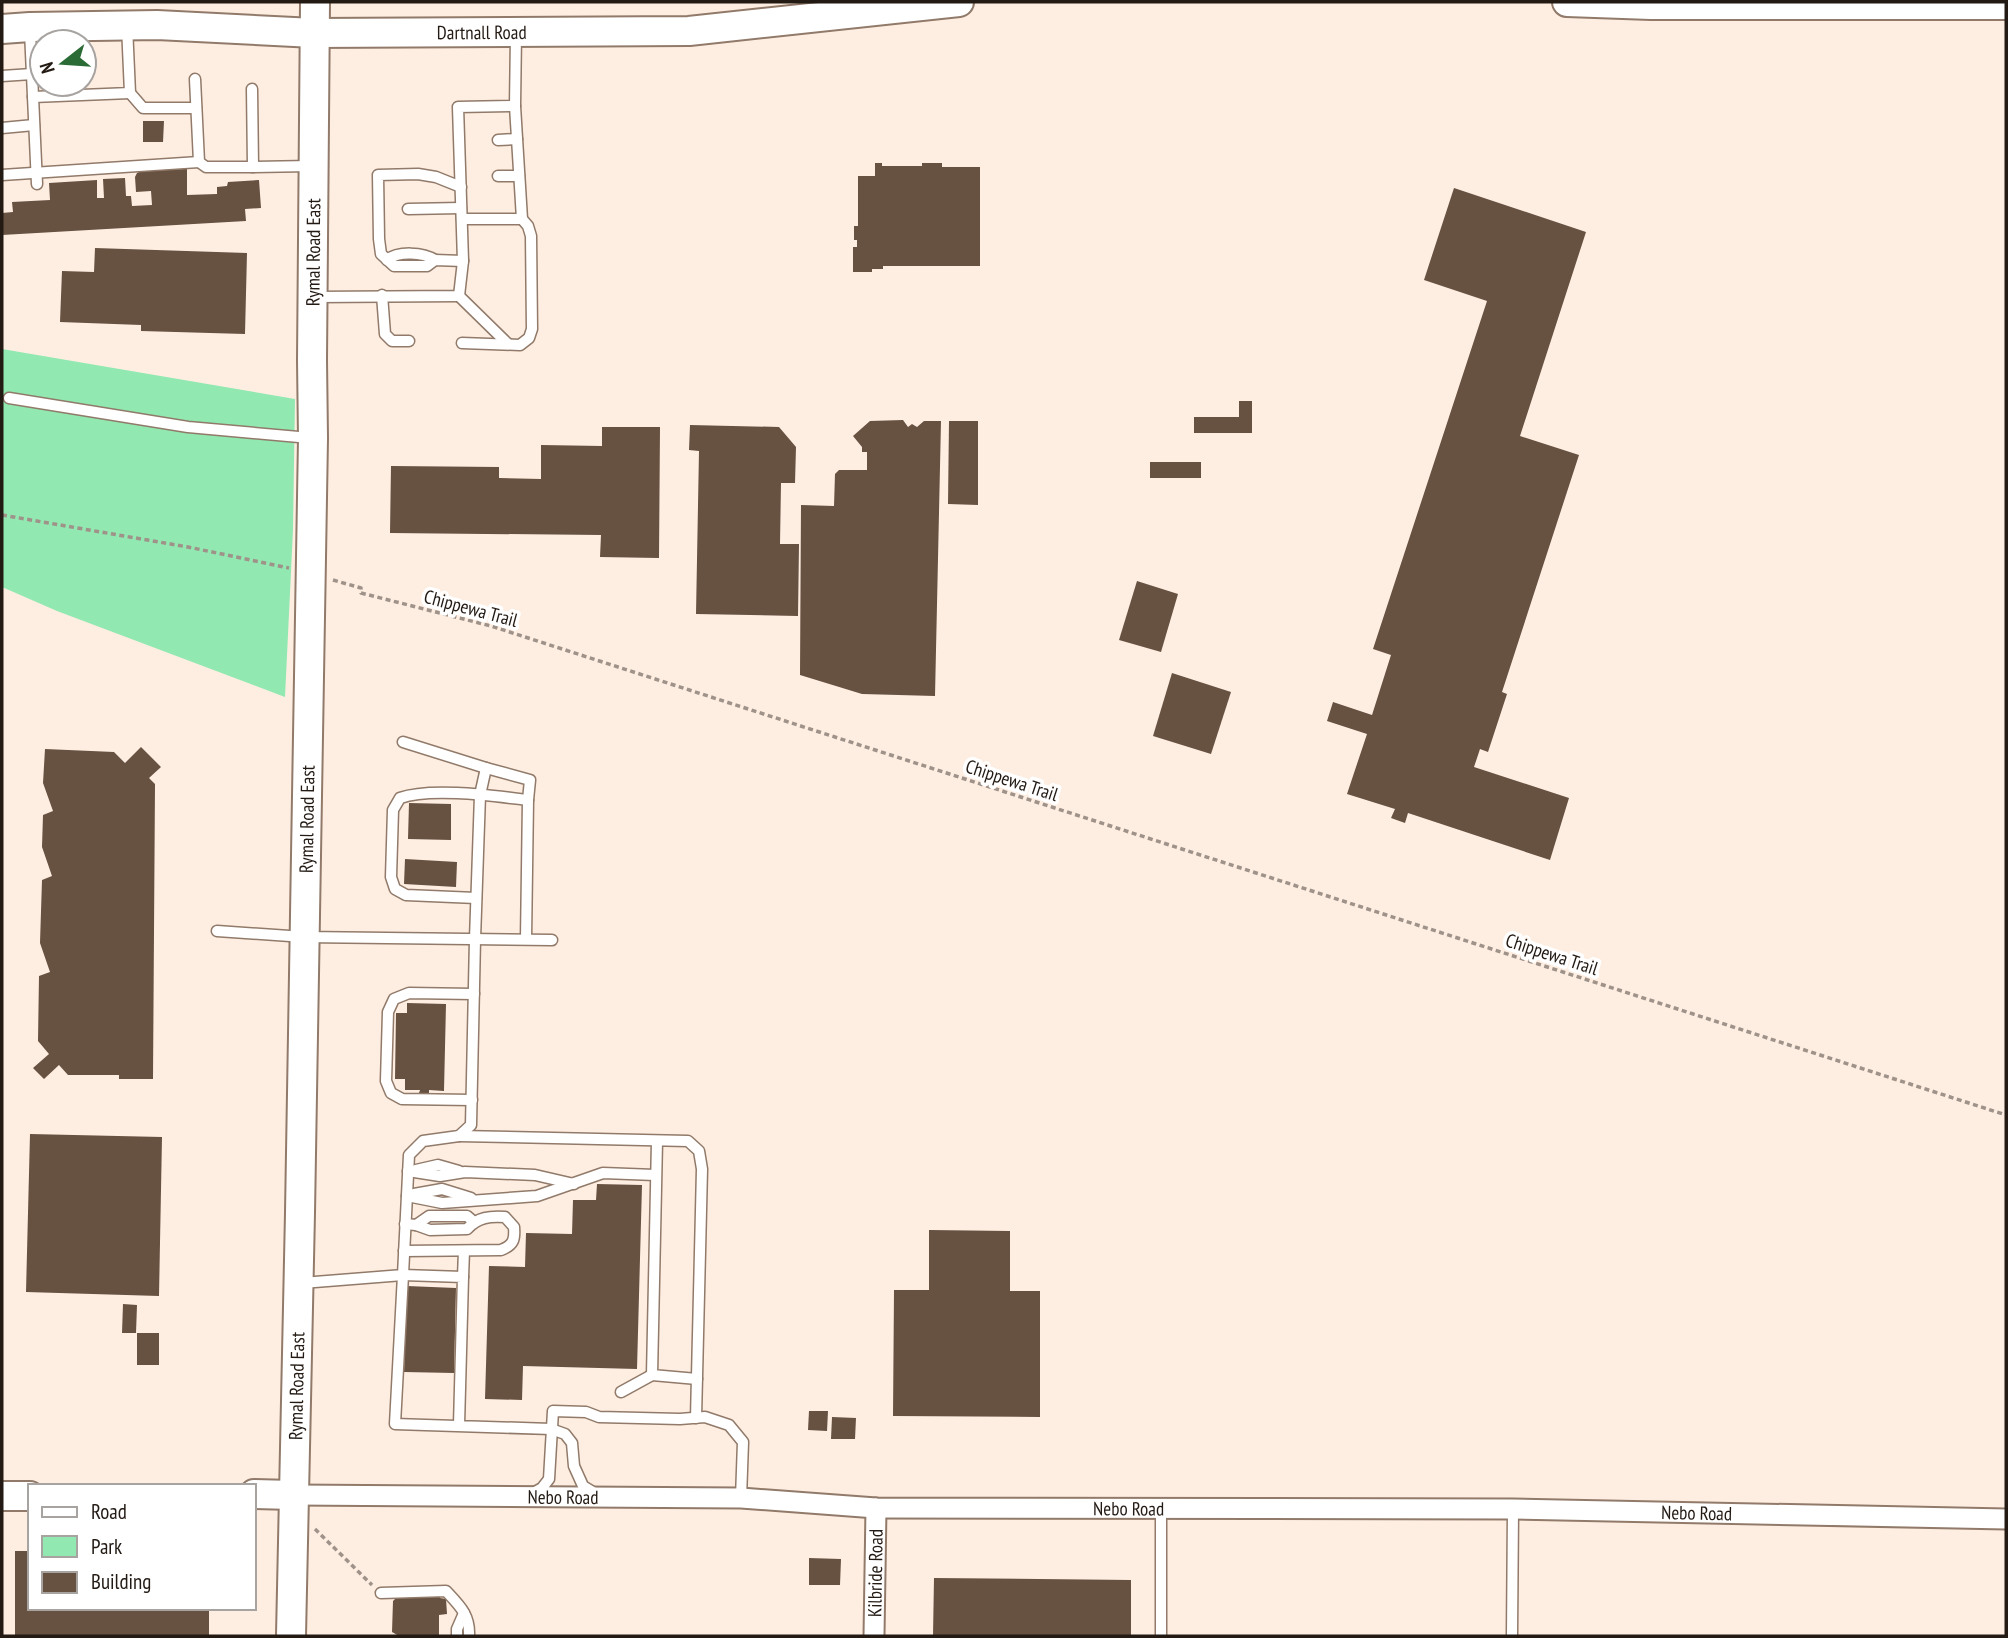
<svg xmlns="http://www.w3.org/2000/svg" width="2008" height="1638" viewBox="0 0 2008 1638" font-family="'PT Sans Narrow',sans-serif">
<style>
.green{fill:#92e8b1}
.building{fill:#675141}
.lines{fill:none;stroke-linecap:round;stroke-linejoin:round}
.lane-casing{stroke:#917a69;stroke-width:13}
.street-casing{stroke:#917a69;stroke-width:23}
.secondary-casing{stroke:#917a69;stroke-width:32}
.path{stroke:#9f9289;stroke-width:3.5;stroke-dasharray:5 3.5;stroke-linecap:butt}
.lane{stroke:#fff;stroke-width:10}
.street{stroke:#fff;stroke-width:19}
.secondary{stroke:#fff;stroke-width:28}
.labels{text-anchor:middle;stroke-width:7;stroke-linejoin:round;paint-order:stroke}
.street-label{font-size:19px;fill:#231a14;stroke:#fff}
</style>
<rect width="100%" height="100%" fill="#feeee2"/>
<path class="green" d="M2,349L295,399L293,530L285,697L57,611L2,587Z"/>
<g class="building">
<path d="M143,121H164L163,142H143Z"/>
<path d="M875,163H882V166H922V163H942V167H980V266H883V269H872V272H853V247H857V240H854V226H858V176H875Z"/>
<path d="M187,169V195L217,194V187L227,186L228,182L259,180L261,208L245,209L246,221L2,235V213L13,212L12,202L50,200L49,183L97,180V198H104L103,179L125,178L126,196H131L132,206L152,205L151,191L136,192L135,177L137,173L143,170Z"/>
<path d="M1454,188L1586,232L1520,436L1579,455L1502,692L1507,694L1488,752L1480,749L1474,767L1569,798L1550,860L1408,813L1405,823L1391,818L1395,809L1347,794L1367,734L1327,721L1333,702L1372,715L1391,655L1373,649L1487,301L1424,280Z"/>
<path d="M95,248L247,253L245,334L141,331V325L60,322L62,271L94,272Z"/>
<path d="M1239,401H1252V433H1194V417H1239Z"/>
<path d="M903,420L908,427L912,424L917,427L924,421H941L935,696L862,694L800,675L801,505L834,506L835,474L839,470H867V452H862V447L853,436L870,421Z"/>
<path d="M949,421H978V505L948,504Z"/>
<path d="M690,425L779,427L796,447L795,483H781L780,544H799L798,616L696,614L699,451L689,450Z"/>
<path d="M602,427H660L659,558L600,557L601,535L390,533L391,466L499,467V478L541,479V445L602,446Z"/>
<rect x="1150" y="462" width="51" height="16"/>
<path d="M1137,581L1178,594L1161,652L1119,640Z"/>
<path d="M1172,673L1231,692L1211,754L1153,736Z"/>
<path d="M141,747L161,767L149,778L155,784L153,1079H119V1075H68L59,1065L44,1079L33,1068L49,1054L38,1041L39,976L50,972L40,943L42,880L52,876L42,847L43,815L53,811L43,783L45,749L114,752L125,763Z"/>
<path d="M409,803L451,804V840L408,839Z"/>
<path d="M405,859L457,862L456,887L404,884Z"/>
<path d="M407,1003L446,1004L444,1091L429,1090V1093H419L420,1090H405V1079H395L396,1013H407Z"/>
<path d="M30,1134L162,1137L159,1296L26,1292Z"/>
<path d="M597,1184L642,1185L637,1369L523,1366L522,1400L485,1399L489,1266L525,1267L526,1233L572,1234L573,1200H596Z"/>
<path d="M929,1230L1010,1231V1291H1040V1417L893,1416L894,1290H929Z"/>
<path d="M407,1286L456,1288L454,1373L404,1372Z"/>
<path d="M123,1304L137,1305L136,1333H122Z"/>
<rect x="137" y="1333" width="22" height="32"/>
<path d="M809,1411H828L827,1431L808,1430Z"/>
<path d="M832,1417L856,1418L855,1439H831Z"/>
<path d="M15,1551H30V1608H209V1636H15Z"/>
<path d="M809,1558L841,1559L840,1585H809Z"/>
<path d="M934,1578L1131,1580V1636H933Z"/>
<path d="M399,1595H439L440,1598L446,1599L447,1614L439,1615V1636H399L392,1632L393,1601Z"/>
</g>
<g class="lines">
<defs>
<g id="lane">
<path d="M30,31L37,184"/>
<path d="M2,76L32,74"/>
<path d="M195,79L199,162L206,167H253"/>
<path d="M252,89L253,167L310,166"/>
<path d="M130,93L143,108H196"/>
<path d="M33,97L130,93L127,26"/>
<path d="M2,128L34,125"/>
<path d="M498,140L517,139"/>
<path d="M2,175L199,162"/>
<path d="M498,176H519"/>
<path d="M461,187L436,177L418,174L378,175L379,239L381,254L394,266H427L435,260L463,261"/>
<path d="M408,209L461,208"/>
<path d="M462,219H522"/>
<path d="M387,260C398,251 423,252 435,260"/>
<path d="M382,295L385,334L392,341H409"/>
<path d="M459,296L508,344"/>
<path d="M316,297L459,296L463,261L458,107L515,106L516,34"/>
<path d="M462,343L520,345L529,338L532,329L531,236L528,226L522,219L515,106"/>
<path d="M9,398L188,427L310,438"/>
<path d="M486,768L530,780L528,800"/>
<path d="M476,898L406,895L395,889L391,877L393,810L400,798C431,787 494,796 528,800L526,939"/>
<path d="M217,931L304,937L552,940"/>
<path d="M472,1100L402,1099L391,1093L386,1081L388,1012L394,999L409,993L474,994"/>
<path d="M459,1136L688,1141L699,1151L702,1169L696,1418"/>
<path d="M657,1141L652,1375L697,1379"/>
<path d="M416,1170L438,1165L459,1171"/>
<path d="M408,1171L440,1176L465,1172L535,1175L574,1184"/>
<path d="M414,1194L442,1189L471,1198"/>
<path d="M407,1196L442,1203L537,1196L603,1173L655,1175"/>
<path d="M416,1225L429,1216H467L474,1222"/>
<path d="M404,1251L501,1250C514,1245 515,1239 514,1227L505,1217C490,1216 478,1217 467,1229L430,1230L416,1225L405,1224"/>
<path d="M463,1277L464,1251"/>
<path d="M302,1283L403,1275L409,1155L423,1141L459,1136L471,1125L475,939L480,795L486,768L403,742"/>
<path d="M621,1392L652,1375"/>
<path d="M459,1425L463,1277L403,1275L395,1424L551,1429L565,1434L572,1443L574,1466L583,1486L593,1492"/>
<path d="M533,1493L542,1488L549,1479L553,1411L586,1412L599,1417L680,1419L705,1417L729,1425L743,1442L741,1498"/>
<path d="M1161,1509V1636"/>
<path d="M381,1593L446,1591C460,1606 470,1615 469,1636"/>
<path d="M457,1636V1629L464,1613"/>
<path d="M1512,1636L1513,1509"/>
</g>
<g id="street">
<path id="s1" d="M293,1495L741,1498L876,1508L1513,1509L2006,1519"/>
<path id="s2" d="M874,1636L876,1508"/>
</g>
<g id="secondary">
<path d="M1567,2L1651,5H2006"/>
<path id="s3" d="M2,29L30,27L157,25L314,33L689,31L959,2"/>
<path d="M254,1494L293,1495"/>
<path d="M2,1496H30"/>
<path id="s4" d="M291,1636L300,1213L313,438L312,360L315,2"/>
</g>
</defs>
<use href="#lane" class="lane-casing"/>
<use href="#street" class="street-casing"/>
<use href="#secondary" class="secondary-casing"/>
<g class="path">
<path d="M2,515L188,547L289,568"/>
<path d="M333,580L361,588V593L491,626L2006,1115"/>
<path d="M315,1529L372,1585"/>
</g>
<use href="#lane" class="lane"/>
<use href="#street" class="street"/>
<use href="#secondary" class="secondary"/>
</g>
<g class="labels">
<g class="street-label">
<text dy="7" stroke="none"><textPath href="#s3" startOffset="480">Dartnall Road</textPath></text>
<text dy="7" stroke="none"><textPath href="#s4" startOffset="1384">Rymal Road East</textPath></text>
<text transform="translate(471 608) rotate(15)" y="7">Chippewa Trail</text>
<text transform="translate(1012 780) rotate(18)" y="7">Chippewa Trail</text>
<text dy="7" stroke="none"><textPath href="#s4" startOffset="817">Rymal Road East</textPath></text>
<text transform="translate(1552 954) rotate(18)" y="7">Chippewa Trail</text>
<text dy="7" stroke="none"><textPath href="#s4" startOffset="250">Rymal Road East</textPath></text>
<text dy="7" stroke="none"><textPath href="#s1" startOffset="270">Nebo Road</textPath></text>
<text dy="7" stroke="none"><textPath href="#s1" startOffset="836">Nebo Road</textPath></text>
<text dy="7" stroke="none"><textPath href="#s1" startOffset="1404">Nebo Road</textPath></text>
<text dy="7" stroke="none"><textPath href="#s2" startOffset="63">Kilbride Road</textPath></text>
</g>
</g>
<rect width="2008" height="1638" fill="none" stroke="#231a14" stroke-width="7"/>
<rect x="28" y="1484" width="228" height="126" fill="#ffffff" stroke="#a7a3a1" stroke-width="2"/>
<rect x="42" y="1507" width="35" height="10" fill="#ffffff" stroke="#a7a3a1" stroke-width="2"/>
<text x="91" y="1519" font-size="21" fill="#231a14">Road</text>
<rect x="42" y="1536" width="35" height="21" fill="#92e8b1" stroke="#a7a3a1" stroke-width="2"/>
<text x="91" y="1554" font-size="21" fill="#231a14">Park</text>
<rect x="42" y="1572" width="35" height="21" fill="#675141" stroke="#a7a3a1" stroke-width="2"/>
<text x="91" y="1589" font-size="21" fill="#231a14">Building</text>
<g transform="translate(63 63) rotate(253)"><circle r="33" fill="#ffffff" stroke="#a7a3a1" stroke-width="2"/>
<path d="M0-5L12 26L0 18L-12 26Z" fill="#2b6b35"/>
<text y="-10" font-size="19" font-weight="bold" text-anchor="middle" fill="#231a14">N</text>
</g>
</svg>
